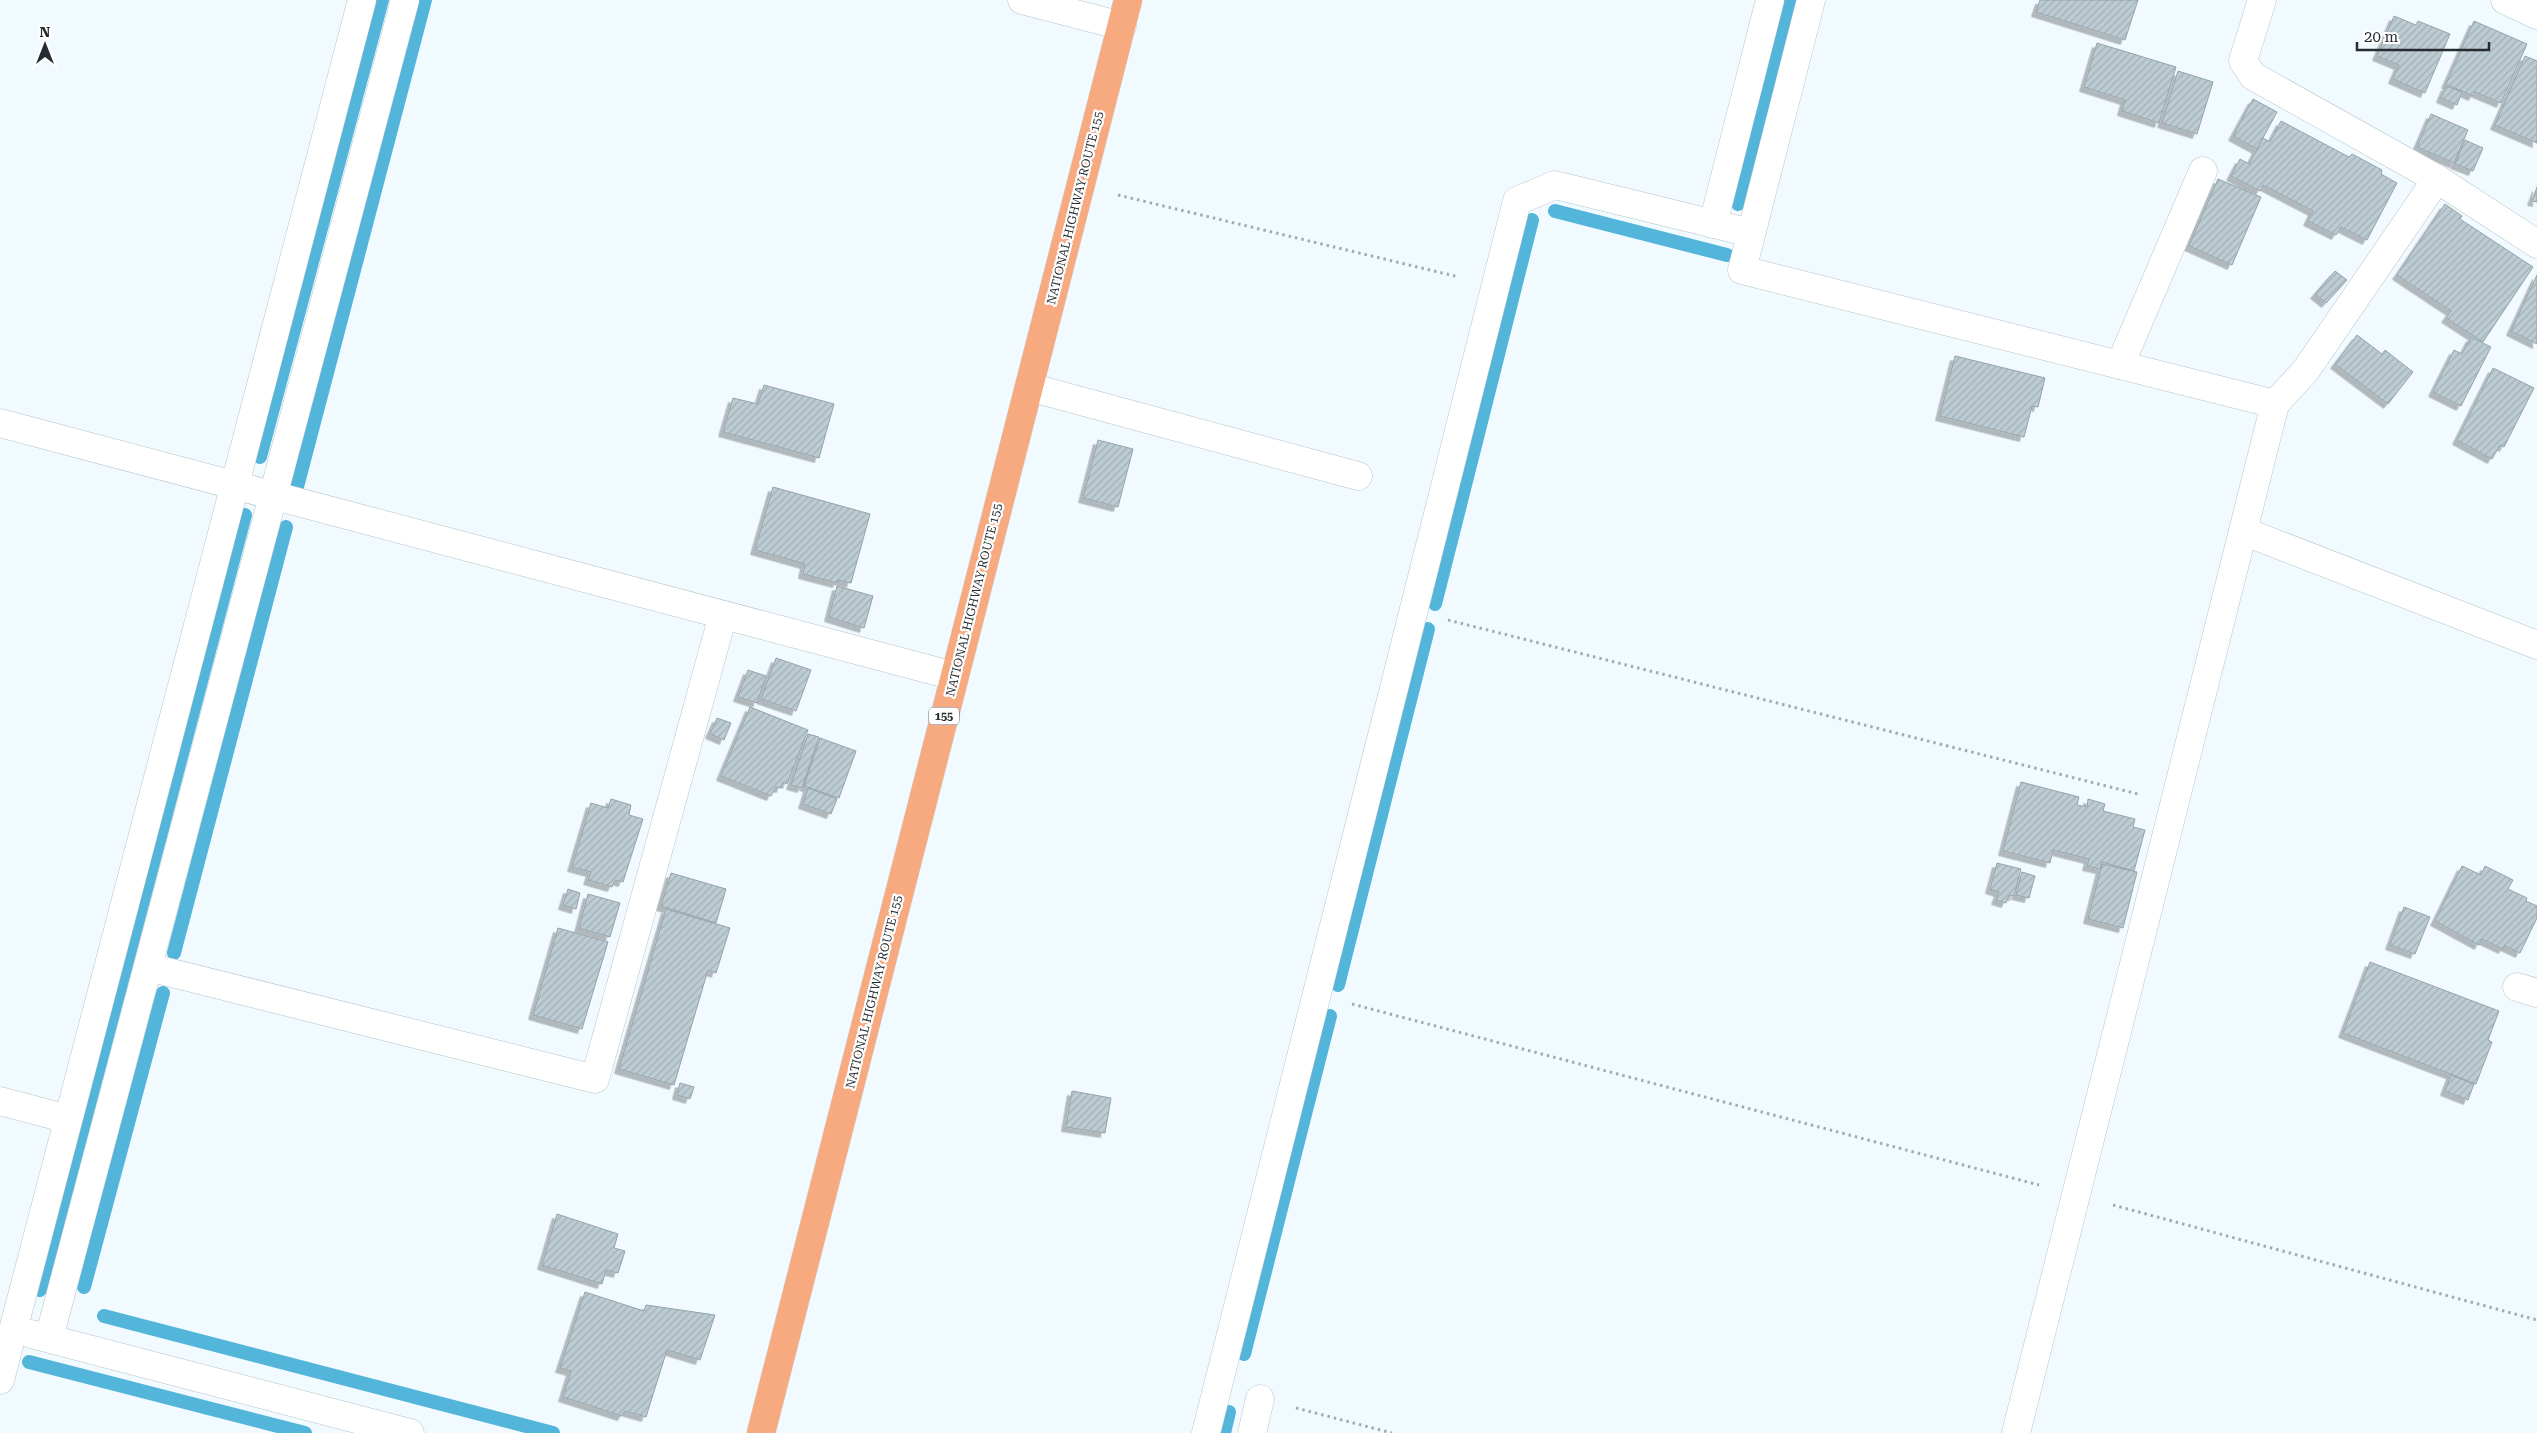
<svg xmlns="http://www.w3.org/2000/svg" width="2537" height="1433" viewBox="0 0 2537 1433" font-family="'Roboto Serif',serif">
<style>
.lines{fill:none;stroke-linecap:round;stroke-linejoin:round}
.stream{stroke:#54b5db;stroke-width:14}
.building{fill:url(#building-hatch);stroke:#94a3aa;filter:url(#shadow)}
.minor-casing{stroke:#b5c4cb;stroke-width:29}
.highway-casing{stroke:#d4d5d5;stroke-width:29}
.path{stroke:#a2abae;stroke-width:3;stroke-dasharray:2.5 4;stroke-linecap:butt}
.minor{stroke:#fff;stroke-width:28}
.highway{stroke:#f7a980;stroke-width:28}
.labels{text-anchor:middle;stroke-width:4.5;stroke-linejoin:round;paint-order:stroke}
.shield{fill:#fff;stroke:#676b6d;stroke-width:1}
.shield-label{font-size:11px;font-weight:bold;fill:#262c2f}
.street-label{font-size:12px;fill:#262c2f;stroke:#fff}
</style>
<defs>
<pattern id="building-hatch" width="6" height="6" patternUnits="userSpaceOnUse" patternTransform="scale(1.25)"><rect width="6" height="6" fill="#bdccd3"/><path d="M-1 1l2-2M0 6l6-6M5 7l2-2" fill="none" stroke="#a2afb5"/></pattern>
<filter id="shadow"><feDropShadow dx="-4.5" dy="4.5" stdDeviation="0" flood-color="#0004"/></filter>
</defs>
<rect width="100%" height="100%" fill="#f1fbff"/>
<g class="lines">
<g class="stream">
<path d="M1738,204L1790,0"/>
<path d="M1555,211L1727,255"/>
<path d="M260,457L382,0"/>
<path d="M297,487L425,0"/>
<path d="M1435,604L1532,220"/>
<path d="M174,953L286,527"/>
<path d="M1338,985L1428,629"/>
<path d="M84,1287L163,993"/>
<path d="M40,1290L245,515"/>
<path d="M104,1316L553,1433"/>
<path d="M1244,1354L1330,1016"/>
<path d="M29,1362L305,1433"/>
<path d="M1224,1433L1229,1412"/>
</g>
</g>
<g class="building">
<path d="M2040,0H2138L2125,40L2036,12Z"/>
<path d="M2394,16L2416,25L2418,21L2450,34L2425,93L2393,79L2399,65L2377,56Z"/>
<path d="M2474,21L2527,44L2501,103L2475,92L2473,96L2446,84Z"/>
<path d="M2097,43L2176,67L2159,123L2122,111L2125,100L2084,87Z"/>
<path d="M2525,56L2537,61V143L2495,125Z"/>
<path d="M2178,71L2213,82L2197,134L2162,123Z"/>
<path d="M2446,86L2462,92L2457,105L2441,98Z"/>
<path d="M2253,99L2277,112L2257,149L2233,136Z"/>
<path d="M2431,114L2468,130L2454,163L2417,147Z"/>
<path d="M2281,121L2349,157L2352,154L2382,170L2381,174L2397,183L2367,240L2341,227L2336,235L2308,221L2313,211L2263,185L2260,191L2231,176L2240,159L2249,164L2263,138L2270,142Z"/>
<path d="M2465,140L2483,148L2473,171L2455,164Z"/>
<path d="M2218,179L2261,197L2232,265L2189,246Z"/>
<path d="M2537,187V202L2532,201Z"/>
<path d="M2445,204L2462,216L2460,219L2533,267L2483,342L2446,318L2451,311L2397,275Z"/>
<path d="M2335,271L2347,280L2326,303L2315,294Z"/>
<path d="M2537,275V344L2511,331Z"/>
<path d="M2357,335L2382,354L2385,350L2413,372L2388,404L2335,364Z"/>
<path d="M2471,337L2491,347L2461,406L2433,392L2454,350L2462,354Z"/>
<path d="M1955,356L2045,378L2038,407L2032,406L2024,437L1940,416Z"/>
<path d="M2493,368L2534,388L2504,447L2500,445L2492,459L2457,440Z"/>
<path d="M764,385L834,404L819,458L723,432L733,398L758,404Z"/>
<path d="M1098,440L1133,449L1118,507L1083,498Z"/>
<path d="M773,487L870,514L851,583L838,580L837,583L803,574L805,564L755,550Z"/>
<path d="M837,586L873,596L864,628L829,617Z"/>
<path d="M776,658L811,670L796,711L761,699Z"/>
<path d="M748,670L766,676L757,703L738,697Z"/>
<path d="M750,707L808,730L787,784L783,782L781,788L776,787L771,796L721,776Z"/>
<path d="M717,718L731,723L724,740L710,734Z"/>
<path d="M808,734L819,737L802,788L791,785Z"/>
<path d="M820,738L856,751L839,798L804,786Z"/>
<path d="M2021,782L2079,797L2077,805L2087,807L2088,799L2105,804L2103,811L2135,819L2133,827L2145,830L2134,871L2102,862L2100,869L2087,866L2089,859L2053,850L2050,863L2003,851Z"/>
<path d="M808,788L837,799L831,814L803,804Z"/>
<path d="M611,799L631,805L629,815L643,819L623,882L615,880L612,887L588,880L591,872L572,867L591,803L608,808Z"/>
<path d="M1997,863L2021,869L2014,896L2009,895L2006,903L1996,900L1999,892L1990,889Z"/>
<path d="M2102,864L2137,872L2123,928L2088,919Z"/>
<path d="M2462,866L2481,875L2485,866L2513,880L2508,889L2527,898L2526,901L2537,906V918L2520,953L2505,946L2503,949L2482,939L2479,945L2435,921Z"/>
<path d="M2022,872L2035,876L2029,898L2016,895Z"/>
<path d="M671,873L726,889L716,923L661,906Z"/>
<path d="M568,889L580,893L576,909L563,905Z"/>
<path d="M588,894L620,903L610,937L579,928Z"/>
<path d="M2404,907L2430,917L2415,954L2390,945Z"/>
<path d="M666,909L730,928L716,973L708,970L674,1085L619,1069Z"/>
<path d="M558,928L608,942L582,1029L533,1015Z"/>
<path d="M2370,962L2499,1011L2488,1040L2492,1042L2476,1084L2343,1033Z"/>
<path d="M2451,1075L2474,1084L2468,1100L2445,1091Z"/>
<path d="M680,1083L694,1087L690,1099L677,1095Z"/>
<path d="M1072,1091L1111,1098L1105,1133L1066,1127Z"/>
<path d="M557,1214L618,1234L614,1248L625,1251L618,1273L606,1270L602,1284L542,1265Z"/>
<path d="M585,1292L644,1311L646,1305L715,1315L700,1360L667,1350L646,1417L625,1411L622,1416L563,1397L571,1371L560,1368Z"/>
</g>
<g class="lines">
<defs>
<g id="minor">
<path d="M1022,0L1122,26"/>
<path d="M1811,0L1742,270L2275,404L2016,1433"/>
<path d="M2262,0L2243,61L2253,76L2437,179L2537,244"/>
<path d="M2505,0L2537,15"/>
<path d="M1713,224L1770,0"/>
<path d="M2120,365L2203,171"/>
<path d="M1029,387L1358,476"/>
<path d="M2275,404L2306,370L2437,179"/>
<path d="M0,423L954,676"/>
<path d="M2243,531L2537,645"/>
<path d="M148,967L595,1079L723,615"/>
<path d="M2517,987L2537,993"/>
<path d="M0,1101L68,1119"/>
<path d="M31,1334L410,1433"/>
<path d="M49,1338L405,0"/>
<path d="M0,1380L362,0"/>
<path d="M1206,1433L1517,201L1555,185L1751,233"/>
<path d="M1252,1433L1260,1399"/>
</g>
<path id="highway" d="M761,1433L1128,0"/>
</defs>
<use href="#minor" class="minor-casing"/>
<use href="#highway" class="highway-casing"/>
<g class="path">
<path d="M1118,195L1459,277"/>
<path d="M1448,620L2138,794"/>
<path d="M1352,1004L2039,1185"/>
<path d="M2113,1205L2537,1320"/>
<path d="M1296,1408L1392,1433"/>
</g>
<use href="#minor" class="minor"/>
<use href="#highway" class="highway"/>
</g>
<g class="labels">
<rect class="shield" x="929" y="707.5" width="30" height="17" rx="4"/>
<g class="shield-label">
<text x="944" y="720">155</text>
</g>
<g class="street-label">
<text transform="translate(1075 208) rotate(-76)" y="4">NATIONAL HIGHWAY ROUTE 155</text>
<text transform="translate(974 600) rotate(-76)" y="4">NATIONAL HIGHWAY ROUTE 155</text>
<text transform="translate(874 992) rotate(-76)" y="4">NATIONAL HIGHWAY ROUTE 155</text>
</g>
</g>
<g transform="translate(45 45)" stroke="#ffffff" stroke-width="4" paint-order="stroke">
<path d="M0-4L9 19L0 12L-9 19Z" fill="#262c2f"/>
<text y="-8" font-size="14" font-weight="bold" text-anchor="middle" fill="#262c2f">N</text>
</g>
<path d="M2357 42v8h132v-8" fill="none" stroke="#262c2f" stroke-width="2.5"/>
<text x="2364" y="42" font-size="15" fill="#262c2f" stroke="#ffffff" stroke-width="4" paint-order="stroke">20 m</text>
</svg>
